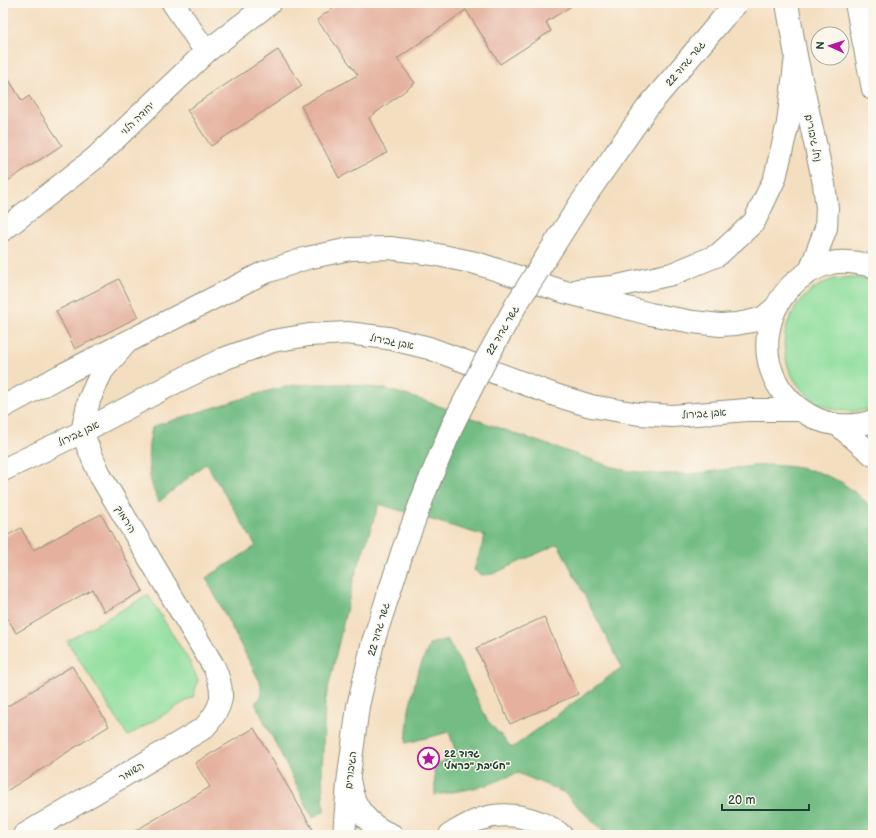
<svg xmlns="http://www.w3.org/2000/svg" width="876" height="838" viewBox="0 0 876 838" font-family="'Balsamiq Sans','Playpen Sans Hebrew',sans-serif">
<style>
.green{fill:#8fde9d;stroke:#578e68}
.forest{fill:#73bd84;stroke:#497d5c}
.building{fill:#e5b19e}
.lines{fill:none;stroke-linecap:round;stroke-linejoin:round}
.street-casing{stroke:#8a8e7a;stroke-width:24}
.secondary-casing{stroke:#8a8e7a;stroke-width:24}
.street{stroke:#fff;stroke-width:22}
.secondary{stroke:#fff;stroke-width:22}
.secondary-bridge-casing{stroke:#8a8e7a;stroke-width:24;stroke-linecap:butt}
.secondary-bridge{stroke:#fff;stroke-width:22}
.labels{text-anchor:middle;stroke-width:3;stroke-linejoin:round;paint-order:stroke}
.street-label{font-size:10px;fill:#1f3d34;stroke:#fbf7ec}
.poi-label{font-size:10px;font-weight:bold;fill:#1f3d34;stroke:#fbf7ec;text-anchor:start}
</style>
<rect width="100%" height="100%" fill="#fbf7ec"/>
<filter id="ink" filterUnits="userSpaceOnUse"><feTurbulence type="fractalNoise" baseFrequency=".025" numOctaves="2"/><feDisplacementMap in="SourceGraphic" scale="8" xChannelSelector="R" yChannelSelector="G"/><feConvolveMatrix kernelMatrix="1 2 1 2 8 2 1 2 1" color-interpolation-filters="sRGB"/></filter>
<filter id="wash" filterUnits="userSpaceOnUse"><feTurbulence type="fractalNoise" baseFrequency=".012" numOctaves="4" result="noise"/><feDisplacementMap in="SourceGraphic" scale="16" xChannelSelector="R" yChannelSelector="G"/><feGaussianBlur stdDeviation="0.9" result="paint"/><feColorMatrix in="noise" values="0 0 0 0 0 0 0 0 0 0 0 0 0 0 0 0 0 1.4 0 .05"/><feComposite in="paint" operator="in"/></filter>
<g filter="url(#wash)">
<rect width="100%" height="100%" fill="#f4dec0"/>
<g class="green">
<path d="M853,277L873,281V408C864,410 855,412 846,411C792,407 765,343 800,302C809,291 821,283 835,279C841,278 847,278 853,277Z"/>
<path d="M148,595L191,664L198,680L193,697L128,736L67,641Z"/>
</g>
<path class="forest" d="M315,384H347L386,389L425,401L519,435L610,466L628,471L657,474H692L752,466L771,465L794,467L818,472L841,482L861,497L873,509V835H606L563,792L518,773L487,785L469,789L435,795L434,767L456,753L449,732L406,743L409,710L417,674L430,644L447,639L456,654L487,720L512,748L622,667L558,544L493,574L481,575L474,570L485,536L379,504L353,581L325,702L322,773L324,811L313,818L255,703L261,697V684L206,578L256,546L206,463L159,502C147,480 146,452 152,428L157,425L264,392L294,385Z"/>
<g id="blocks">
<g class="building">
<path d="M339,3H576L546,22L551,31L500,64L466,10L397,59L415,83L369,118L387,153L339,178L301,106L358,75L317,20Z"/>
<path d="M278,50L302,86L211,146L187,110Z"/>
<path d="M3,70L22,101L29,96L62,145L3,184Z"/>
<path d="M119,279L138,317L75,349L56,311Z"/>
<path d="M101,514L143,591L104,612L92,589L16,633L3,610V538L21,528L33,550Z"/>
<path d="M544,617L578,694L510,724L476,648Z"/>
<path d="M72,666L109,726L50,763V764L3,793V709Z"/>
<path d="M254,728L316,835H128L210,787L195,763Z"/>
</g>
</g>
</g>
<g filter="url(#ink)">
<use href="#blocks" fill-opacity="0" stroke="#8a8e7a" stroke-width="1"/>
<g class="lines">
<defs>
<g id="street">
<path d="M173,3L206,52"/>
<path d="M3,230L94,159L206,52L270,3"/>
<path d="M24,835L204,728C223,707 226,694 214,667L101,477L93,459L82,432L89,400L102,371L126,343"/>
</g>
<g id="secondary">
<path d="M787,3L796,56L824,184L827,208L826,228L810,271"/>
<path d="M856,3L873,89"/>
<path d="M873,266C859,263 845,260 831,263C759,282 743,378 809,415C830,427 850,428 873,421"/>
<path d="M578,290L613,287L672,274L718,255L754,222L775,178L788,123L796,56"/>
<path d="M3,407L60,376L263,273L307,258L350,249L390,248L433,254L476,263L565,292L612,304L650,314L693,322L720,325L736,324L752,321L763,318L775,308"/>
<path d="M838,425L873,455"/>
<path d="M3,470L82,432L178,381L223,359L273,341L309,335L347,333L388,338L429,348L555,395L591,406L639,414L672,416L747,410H800"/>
<path d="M350,784C353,808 370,827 392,835"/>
<path d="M344,835L348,783L358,706"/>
<path d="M450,835C460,829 470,822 481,819C499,813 519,815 536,821C545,825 554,828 561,835"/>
</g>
</defs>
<use href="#street" class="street-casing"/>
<use href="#secondary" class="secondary-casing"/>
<use href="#street" class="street"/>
<use href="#secondary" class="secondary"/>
<defs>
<path id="secondary-bridge" d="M358,706L373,642L403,550L426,489L454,422L484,363L516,305L580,204L647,108L724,17L737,3"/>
</defs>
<use href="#secondary-bridge" class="secondary-bridge-casing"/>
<use href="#secondary-bridge" class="secondary-bridge"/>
</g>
</g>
<defs>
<symbol id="sight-ring" viewBox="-11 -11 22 22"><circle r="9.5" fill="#fbf7ec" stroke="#b5179e" stroke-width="1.5"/><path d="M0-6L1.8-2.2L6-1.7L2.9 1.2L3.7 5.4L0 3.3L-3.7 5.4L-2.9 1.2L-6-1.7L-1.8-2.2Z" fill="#b5179e"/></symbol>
</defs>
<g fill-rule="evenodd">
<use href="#sight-ring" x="416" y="746" width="25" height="25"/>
</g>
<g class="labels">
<g class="street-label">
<text transform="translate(685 63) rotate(-50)" y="4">גשר גדוד 22</text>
<text transform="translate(137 118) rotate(-44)" y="4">יהודה הלוי</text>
<text transform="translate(814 138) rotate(78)" y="4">נחל גיבורים</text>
<text transform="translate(502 330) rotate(-60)" y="4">גשר גדוד 22</text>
<text transform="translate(392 341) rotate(11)" y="4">אבן גבירול</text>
<text transform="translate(704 413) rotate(-4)" y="4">אבן גבירול</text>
<text transform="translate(78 433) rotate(-26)" y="4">אבן גבירול</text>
<text transform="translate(126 519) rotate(59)" y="4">הירמוך</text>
<text transform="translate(378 629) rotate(-74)" y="4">גשר גדוד 22</text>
<text transform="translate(350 770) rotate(-83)" y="4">הגיבורים</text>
<text transform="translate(131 771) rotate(-31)" y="4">השומר</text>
</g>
<g class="poi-label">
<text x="444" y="757">גדוד 22<tspan x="444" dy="12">חטיבת "כרמלי"</tspan></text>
</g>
</g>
<rect width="876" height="838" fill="none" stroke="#fbf7ec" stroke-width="16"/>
<g transform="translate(830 46) rotate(273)"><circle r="19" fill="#fbf7ec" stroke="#a3ada2"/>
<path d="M0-3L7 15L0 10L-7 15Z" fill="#b5179e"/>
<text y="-6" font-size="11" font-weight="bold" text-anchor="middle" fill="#1f3d34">N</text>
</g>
<path d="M722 804v6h87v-6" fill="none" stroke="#1f3d34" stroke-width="2"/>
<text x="728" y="804" font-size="12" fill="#1f3d34" stroke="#fbf7ec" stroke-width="3" paint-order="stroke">20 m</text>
</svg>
